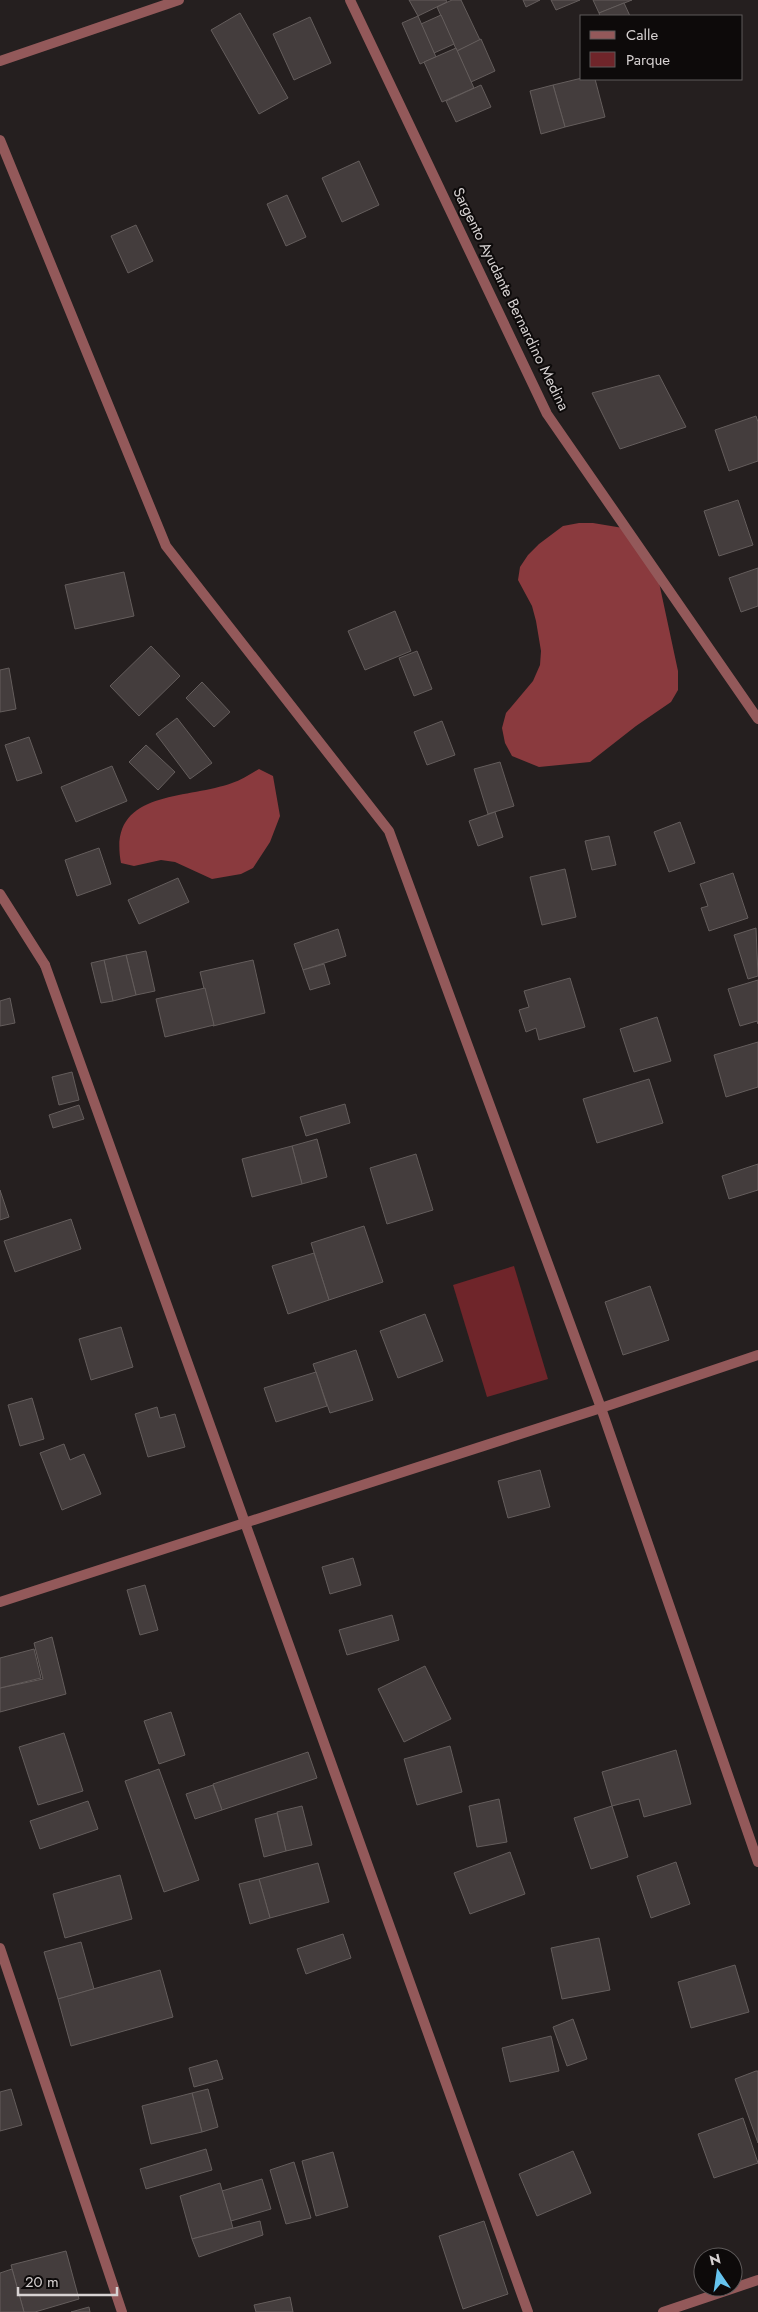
<svg xmlns="http://www.w3.org/2000/svg" width="758" height="2312" viewBox="0 0 758 2312" font-family="Jost,sans-serif">
<style>
.green{fill:#6f252a}
.forest{fill:#8a3a3e}
.building{fill:#443d3d;stroke:#645d5c}
.lines{fill:none;stroke-linecap:round;stroke-linejoin:round}
.service{stroke:#93595a;stroke-width:10}
.minor{stroke:#93595a;stroke-width:10}
.labels{text-anchor:middle;stroke-width:4;stroke-linejoin:round;paint-order:stroke}
.street-label{font-size:15px;fill:#d7d2d2;stroke:#0d0a0a}
</style>
<rect width="100%" height="100%" fill="#251f1f"/>
<path class="green" d="M514,1266L548,1379L487,1397L453,1285Z"/>
<g class="forest">
<path d="M579,523H593L623,528L657,573L678,671V690L671,702L636,726L590,762L539,767L512,756L505,743L502,728L506,713L533,681L540,665L541,651L536,621L532,606L518,580L520,567L528,555L539,544L563,526Z"/>
<path d="M259,769L273,776L280,816L270,842L253,868L241,874L212,879L175,862L161,860L134,866L121,863C107,789 186,800 232,783C241,780 250,774 259,769Z"/>
</g>
<g class="building">
<path d="M409,0H446L447,2L418,16Z"/>
<path d="M452,0H461L480,40L457,51L437,7Z"/>
<path d="M523,0H540L526,7Z"/>
<path d="M551,0H580L556,10Z"/>
<path d="M593,0H632L599,13Z"/>
<path d="M624,3L630,16H600L599,13Z"/>
<path d="M240,13L288,98L259,114L211,30Z"/>
<path d="M441,15L454,44L434,53L421,24Z"/>
<path d="M418,16L436,57L420,64L402,23Z"/>
<path d="M310,17L331,63L294,80L273,34Z"/>
<path d="M481,39L495,71L471,82L457,51Z"/>
<path d="M456,48L474,88L442,102L424,62Z"/>
<path d="M582,78L595,79L605,117L565,127L553,85Z"/>
<path d="M481,85L491,107L456,122L446,101Z"/>
<path d="M553,85L565,127L541,134L530,91Z"/>
<path d="M359,161L379,205L342,222L322,178Z"/>
<path d="M287,195L306,237L286,246L267,204Z"/>
<path d="M136,225L153,261L128,273L111,236Z"/>
<path d="M659,375L686,427L620,449L592,393Z"/>
<path d="M756,416L758,422V461L729,471L715,430Z"/>
<path d="M738,500L753,545L719,556L704,511Z"/>
<path d="M758,568V606L741,612L729,578Z"/>
<path d="M124,572L134,616L75,629L65,585Z"/>
<path d="M395,611L411,651L365,670L348,631Z"/>
<path d="M151,646L180,676L139,716L110,686Z"/>
<path d="M417,651L432,689L414,696L399,658Z"/>
<path d="M9,668L16,709L0,712V670Z"/>
<path d="M202,682L230,712L214,727L186,698Z"/>
<path d="M177,718L212,763L190,779L156,734Z"/>
<path d="M442,721L455,755L427,765L414,732Z"/>
<path d="M29,737L42,773L17,781L5,745Z"/>
<path d="M146,745L175,772L158,790L129,762Z"/>
<path d="M500,762L514,806L488,814L474,769Z"/>
<path d="M112,766L127,801L76,822L61,787Z"/>
<path d="M495,812L503,837L478,846L469,821Z"/>
<path d="M680,822L695,863L669,872L654,832Z"/>
<path d="M609,836L616,865L592,870L585,841Z"/>
<path d="M99,848L111,884L77,896L65,860Z"/>
<path d="M565,869L576,917L542,925L530,877Z"/>
<path d="M733,873L748,918L709,931L701,908L708,906L700,884Z"/>
<path d="M178,878L189,902L139,924L128,900Z"/>
<path d="M756,928L758,976L748,979L734,935Z"/>
<path d="M338,929L346,956L303,970L294,944Z"/>
<path d="M146,951L155,991L136,995L126,955Z"/>
<path d="M126,955L136,995L113,1001L104,960Z"/>
<path d="M104,960L113,1001L101,1003L91,963Z"/>
<path d="M253,960L265,1013L213,1026L200,972Z"/>
<path d="M324,964L330,984L310,990L303,970Z"/>
<path d="M570,978L585,1027L539,1040L536,1028L526,1032L519,1010L529,1007L524,991Z"/>
<path d="M758,980V1024L757,1021L740,1026L728,989Z"/>
<path d="M205,988L214,1025L165,1037L156,999Z"/>
<path d="M10,998L15,1023L0,1026V1001Z"/>
<path d="M657,1017L671,1061L634,1072L620,1029Z"/>
<path d="M758,1042V1087L726,1097L714,1055Z"/>
<path d="M72,1072L79,1100L59,1105L52,1077Z"/>
<path d="M649,1079L663,1123L597,1143L583,1099Z"/>
<path d="M345,1104L350,1123L306,1136L300,1117Z"/>
<path d="M79,1105L84,1119L53,1128L49,1115Z"/>
<path d="M317,1139L327,1177L302,1184L292,1146Z"/>
<path d="M292,1146L302,1184L252,1197L242,1159Z"/>
<path d="M416,1154L433,1210L387,1224L370,1168Z"/>
<path d="M758,1164V1190L729,1199L722,1176Z"/>
<path d="M0,1190L9,1217L0,1220Z"/>
<path d="M71,1219L81,1249L15,1272L4,1241Z"/>
<path d="M364,1226L383,1282L329,1300L311,1243Z"/>
<path d="M314,1253L329,1300L288,1314L272,1266Z"/>
<path d="M650,1286L669,1340L623,1355L605,1302Z"/>
<path d="M425,1314L443,1361L398,1378L380,1331Z"/>
<path d="M121,1327L133,1367L91,1380L79,1339Z"/>
<path d="M356,1350L373,1400L330,1413L313,1364Z"/>
<path d="M316,1372L327,1406L276,1422L264,1388Z"/>
<path d="M32,1398L44,1439L20,1446L8,1405Z"/>
<path d="M157,1407L160,1418L175,1414L185,1447L148,1457L135,1414Z"/>
<path d="M64,1444L70,1460L84,1454L101,1494L62,1510L40,1453Z"/>
<path d="M540,1470L550,1507L508,1518L498,1481Z"/>
<path d="M353,1558L361,1585L330,1594L322,1567Z"/>
<path d="M145,1585L158,1630L140,1635L127,1590Z"/>
<path d="M392,1615L399,1640L347,1655L339,1630Z"/>
<path d="M52,1637L66,1694L0,1712V1688L43,1679L34,1643Z"/>
<path d="M34,1649L41,1678L0,1688V1658Z"/>
<path d="M425,1666L451,1719L404,1742L378,1689Z"/>
<path d="M171,1712L185,1755L159,1764L144,1721Z"/>
<path d="M64,1733L83,1791L38,1805L19,1747Z"/>
<path d="M450,1746L462,1792L417,1805L404,1759Z"/>
<path d="M676,1750L691,1804L644,1817L639,1799L612,1806L602,1772Z"/>
<path d="M308,1752L317,1778L222,1810L213,1784Z"/>
<path d="M159,1769L199,1880L164,1892L125,1781Z"/>
<path d="M213,1785L222,1810L195,1819L186,1794Z"/>
<path d="M499,1799L507,1842L477,1847L469,1806Z"/>
<path d="M88,1801L98,1829L40,1849L30,1821Z"/>
<path d="M302,1806L312,1845L286,1851L277,1812Z"/>
<path d="M612,1806L628,1857L591,1869L574,1818Z"/>
<path d="M277,1813L286,1851L264,1857L255,1819Z"/>
<path d="M510,1852L525,1894L470,1914L454,1873Z"/>
<path d="M676,1862L690,1904L651,1918L637,1876Z"/>
<path d="M318,1863L329,1902L270,1918L259,1879Z"/>
<path d="M120,1875L132,1919L65,1938L53,1894Z"/>
<path d="M259,1879L270,1918L250,1924L239,1884Z"/>
<path d="M343,1934L351,1958L306,1974L297,1949Z"/>
<path d="M599,1938L610,1990L562,1999L551,1948Z"/>
<path d="M81,1942L94,1989L58,1999L44,1952Z"/>
<path d="M735,1965L749,2012L691,2028L678,1982Z"/>
<path d="M160,1970L173,2017L71,2046L58,1999Z"/>
<path d="M573,2019L587,2059L567,2066L553,2027Z"/>
<path d="M551,2036L559,2071L510,2082L502,2048Z"/>
<path d="M217,2060L223,2079L194,2087L189,2068Z"/>
<path d="M756,2071H758V2143L735,2079Z"/>
<path d="M11,2089L22,2125L0,2131V2092Z"/>
<path d="M208,2089L218,2127L202,2132L192,2093Z"/>
<path d="M192,2093L202,2132L151,2144L142,2106Z"/>
<path d="M743,2118L758,2163L714,2178L698,2134Z"/>
<path d="M206,2149L212,2170L146,2189L140,2169Z"/>
<path d="M573,2151L591,2193L537,2216L519,2174Z"/>
<path d="M333,2152L348,2207L316,2216L302,2161Z"/>
<path d="M294,2162L311,2218L286,2224L270,2170Z"/>
<path d="M262,2179L271,2209L231,2221L222,2191Z"/>
<path d="M220,2183L233,2228L192,2239L180,2196Z"/>
<path d="M260,2221L263,2235L199,2257L192,2239Z"/>
<path d="M484,2221L508,2294L463,2309L439,2236Z"/>
<path d="M66,2251L79,2299L35,2312H24L11,2265Z"/>
<path d="M12,2269L24,2312H0V2273Z"/>
<path d="M290,2297L293,2312H256L254,2305Z"/>
<path d="M89,2307L90,2312H71Z"/>
</g>
<g class="lines">
<path class="service" d="M0,894L45,965"/>
<g class="minor">
<path d="M350,0L547,414L758,719"/>
<path d="M0,61L179,0"/>
<path d="M0,140L166,546L389,831L601,1408L758,1862"/>
<path d="M45,965L528,2312"/>
<path d="M0,1602L601,1408L758,1355"/>
<path d="M0,1948L122,2312"/>
<path d="M663,2312L758,2280"/>
</g>
</g>
<g class="labels">
<g class="street-label">
<text transform="translate(511 299) rotate(64)" y="5">Sargento Ayudante Bernardino Medina</text>
</g>
</g>
<rect x="580" y="15" width="162" height="65" fill="#0d0a0a" stroke="#5e5a5a"/>
<rect x="590" y="31" width="25" height="8" fill="#93595a" stroke="#5e5a5a"/>
<text x="626" y="40" font-size="15" fill="#d7d2d2">Calle</text>
<rect x="590" y="52" width="25" height="15" fill="#6f252a" stroke="#5e5a5a"/>
<text x="626" y="65" font-size="15" fill="#d7d2d2">Parque</text>
<g transform="translate(718 2272) rotate(347)"><circle r="24" fill="#0d0a0a" stroke="#5e5a5a"/>
<path d="M0-4L9 19L0 12L-9 19Z" fill="#66c4ef"/>
<text y="-8" font-size="14" font-weight="bold" text-anchor="middle" fill="#d7d2d2">N</text>
</g>
<path d="M18 2287v8h99v-8" fill="none" stroke="#d7d2d2" stroke-width="2.5"/>
<text x="25" y="2287" font-size="15" fill="#d7d2d2" stroke="#0d0a0a" stroke-width="4" paint-order="stroke">20 m</text>
</svg>
